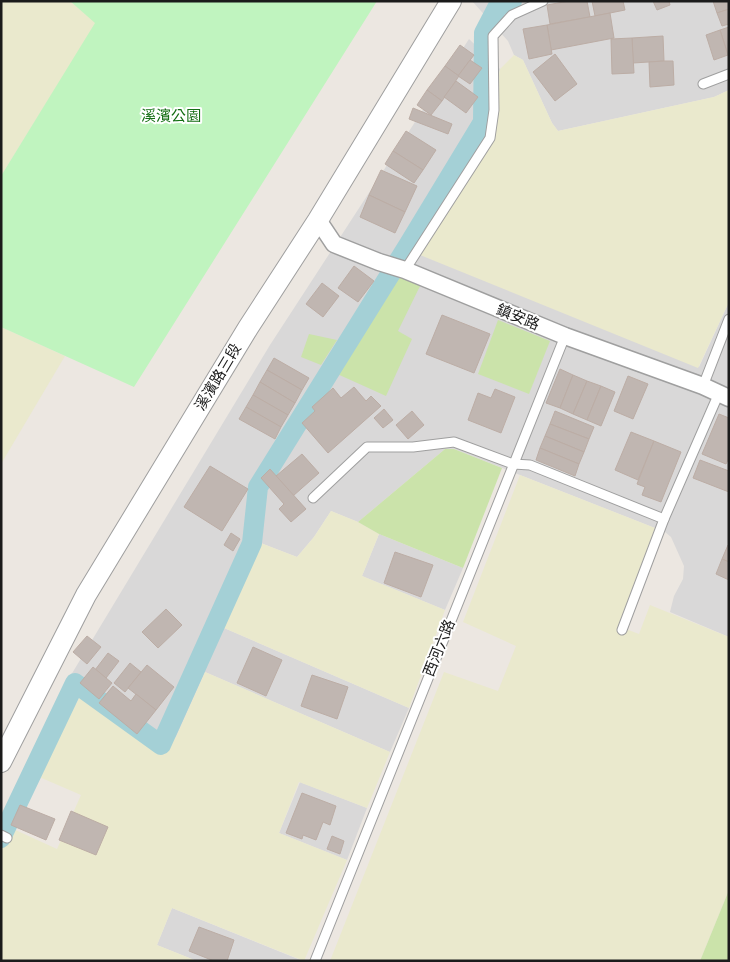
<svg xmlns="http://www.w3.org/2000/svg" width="730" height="962" viewBox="0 0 730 962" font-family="'IBM Plex Sans','Noto Sans TC',sans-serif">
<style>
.residential{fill:#d9d8d8}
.farmland{fill:#eae9cd}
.grass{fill:#cbe3aa}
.park{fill:#c0f4bf}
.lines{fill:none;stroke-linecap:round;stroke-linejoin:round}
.canal{stroke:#a4d0d6;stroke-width:20}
.building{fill:#c0b6b1;stroke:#bcada5}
.service-casing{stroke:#9f9f9f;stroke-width:11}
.minor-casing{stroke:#9f9f9f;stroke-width:19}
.tertiary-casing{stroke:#9f9f9f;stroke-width:22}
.service{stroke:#fff;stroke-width:9}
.minor{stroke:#fff;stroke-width:16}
.tertiary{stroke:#fff;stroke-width:20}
.labels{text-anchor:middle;stroke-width:4;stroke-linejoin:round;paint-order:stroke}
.park-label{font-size:15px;fill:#146e13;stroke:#fff}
.street-label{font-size:15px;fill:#1b1b1b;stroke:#fff}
</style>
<rect width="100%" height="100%" fill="#ece7e1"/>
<g class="residential">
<path d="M472,1H729V90L714,97L558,131L552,123L523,60L514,55L508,41Z"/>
<path d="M469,39L500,69L498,78L495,130L490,147L483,158L699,367L729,302V637L670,612L674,596L683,579L684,566L671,537L665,532L454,449H445L358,522L331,511L314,537L297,557L258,542L224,628L409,708L390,752L205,672L176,737L158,749L68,680L270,345Z"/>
<path d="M379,534L463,568L445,610L362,576Z"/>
<path d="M300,782L367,808L347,860L279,833Z"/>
<path d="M172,908L303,961H197L157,945Z"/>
</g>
<g class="farmland">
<path d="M1,1H70L96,23L1,176Z"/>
<path d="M514,55L523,60L552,123L558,131L714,97L729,90V302L698,368L420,255L490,147L495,130L498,78L500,69Z"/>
<path d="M1,327L65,356L1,464Z"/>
<path d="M520,475L655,528L618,626L639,634L650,605L729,637V890L700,961H330L444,672L498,691L516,646L463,622Z"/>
<path d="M331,511L358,522L379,534L362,576L445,610L409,708L224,628L258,542L297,557L314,537Z"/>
<path d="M205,672L390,752L367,808L299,782L279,833L347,860L304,961L172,908L157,945L197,961H1V851L11,828L57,849L81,795L37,776L83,691L158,749L176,737Z"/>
</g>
<g class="grass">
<path d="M393,275L421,284L398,331L412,339L386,396L335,373L361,326Z"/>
<path d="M498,320L550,341L529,394L478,374Z"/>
<path d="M309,334L337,340L321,365L301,357Z"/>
<path d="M445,449H454L502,468L463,568L379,534L358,522Z"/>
<path d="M729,890V961H700Z"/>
</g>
<path class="park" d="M70,1H377L134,387L1,327V176L95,23Z"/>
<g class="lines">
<path class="canal" d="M1,838L75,683L161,745L252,543L258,487L409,244L483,122L484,33L498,6L512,1"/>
</g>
<g class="building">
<path d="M569,1H587L590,17L550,24L547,5Z"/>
<path d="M592,1H623L625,10L595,16Z"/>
<path d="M653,1H669L670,5L657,10Z"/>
<path d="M713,1H729V9L717,13Z"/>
<path d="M729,9V24L722,26L717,13Z"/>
<path d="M610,13L614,38L551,50L547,25Z"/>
<path d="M547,25L552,54L529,59L523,29Z"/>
<path d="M729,27V55H728L720,30Z"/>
<path d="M720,30L728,55L714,60L706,35Z"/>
<path d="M663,36L664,61L633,63L632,38Z"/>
<path d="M632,38L634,73L612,74L611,39Z"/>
<path d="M460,45L474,55L458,76L445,66Z"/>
<path d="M555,54L577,84L555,101L533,72Z"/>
<path d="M470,60L482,68L470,84L458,76Z"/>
<path d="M664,61H673L674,85L650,87L649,62Z"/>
<path d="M445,66L459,76L442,101L427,90Z"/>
<path d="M456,81L478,97L466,113L444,97Z"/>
<path d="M427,90L442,101L431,115L417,105Z"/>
<path d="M413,108L452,124L448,134L409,119Z"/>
<path d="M406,131L436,150L423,170L393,151Z"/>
<path d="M393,151L423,170L414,183L385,164Z"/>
<path d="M381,170L417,186L405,212L369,195Z"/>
<path d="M369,195L405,212L395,233L360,217Z"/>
<path d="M354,266L374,281L358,302L338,288Z"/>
<path d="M322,283L339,296L323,317L306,304Z"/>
<path d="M442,315L490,334L474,373L426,354Z"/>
<path d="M274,358L309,378L302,390L267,370Z"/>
<path d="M560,369L573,375L560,408L546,403Z"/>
<path d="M267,370L302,390L295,403L260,382Z"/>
<path d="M573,375L587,381L573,414L560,408Z"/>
<path d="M628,376L648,384L633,419L614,411Z"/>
<path d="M587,381L601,386L587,420L573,414Z"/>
<path d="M260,382L295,403L288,415L253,395Z"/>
<path d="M601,386L615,392L601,426L587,420Z"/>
<path d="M354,387L366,401L371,396L381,406L328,453L302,423L315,411L312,407L333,388L341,398Z"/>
<path d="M495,389L515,397L501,433L468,420L478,393L491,398Z"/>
<path d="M253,395L288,415L281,427L246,407Z"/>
<path d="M246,407L281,427L275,439L239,419Z"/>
<path d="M384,409L393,420L383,428L374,418Z"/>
<path d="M412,411L424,425L408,439L396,425Z"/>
<path d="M555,411L594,427L589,439L550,424Z"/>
<path d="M719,414L729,418V458L726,464L702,454Z"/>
<path d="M550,424L589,439L584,452L545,436Z"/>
<path d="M631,432L654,441L638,480L615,470Z"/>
<path d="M545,436L584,452L579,464L540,448Z"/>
<path d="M654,441L681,452L661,502L642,495L645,487L637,484Z"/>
<path d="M540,448L579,464L575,476L536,460Z"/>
<path d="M302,454L319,473L293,496L276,476Z"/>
<path d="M700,460L729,471V492L693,478Z"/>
<path d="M210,466L248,489L222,531L184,507Z"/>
<path d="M270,469L306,509L291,522L279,509L284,504L261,478Z"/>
<path d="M231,533L240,539L233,551L224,545Z"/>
<path d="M728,545H729V562L722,559Z"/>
<path d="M395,552L433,565L421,597L384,583Z"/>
<path d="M722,559L729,562V580L716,574Z"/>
<path d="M166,609L182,625L158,648L142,632Z"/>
<path d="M87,636L101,647L87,664L73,652Z"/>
<path d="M253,647L282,660L266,696L237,683Z"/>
<path d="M108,653L119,661L106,678L95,670Z"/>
<path d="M130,663L141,672L125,692L114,683Z"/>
<path d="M147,665L174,687L156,710L128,688Z"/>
<path d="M93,667L112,683L99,699L80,683Z"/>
<path d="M312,675L348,687L337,719L301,706Z"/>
<path d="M113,686L131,701L136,694L156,710L137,734L99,703Z"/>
<path d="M302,793L336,806L330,825L323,822L316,840L303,835L302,839L286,833Z"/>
<path d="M20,805L55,819L46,840L11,825Z"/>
<path d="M71,811L108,827L96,855L59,840Z"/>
<path d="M332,836L344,841L340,854L327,849Z"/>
<path d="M199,927L234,940L227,961H214L189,951Z"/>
</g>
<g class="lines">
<defs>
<g id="service">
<path d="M703,84L729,74"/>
<path d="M405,270L490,138L494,110L493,36L512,15L543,1"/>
<path d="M703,386L729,319"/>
<path d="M313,498L367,447H413L454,442L513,464L530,465L664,519"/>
<path d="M622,630L664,519L719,393"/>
<path d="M1,835L7,838"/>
<path d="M315,961L565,336"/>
</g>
<path id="minor" d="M318,220L334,244L379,262L405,270L565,336L703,386L729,398"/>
<path id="tertiary" d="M1,762L86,595L248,328L318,220L451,1"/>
</defs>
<use href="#service" class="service-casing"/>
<use href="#minor" class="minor-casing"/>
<use href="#tertiary" class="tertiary-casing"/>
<use href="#service" class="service"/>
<use href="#minor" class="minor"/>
<use href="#tertiary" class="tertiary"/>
</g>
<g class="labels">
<g class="park-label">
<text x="171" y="121">溪濱公園</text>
</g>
<g class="street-label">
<text transform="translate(518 317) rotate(22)" y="5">鎮安路</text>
<text transform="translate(218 377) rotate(-59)" y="5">溪濱路三段</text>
<text transform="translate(439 648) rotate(-68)" y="5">西河六路</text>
</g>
</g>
<rect width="730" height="962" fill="none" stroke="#1b1b1b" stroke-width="5"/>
</svg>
